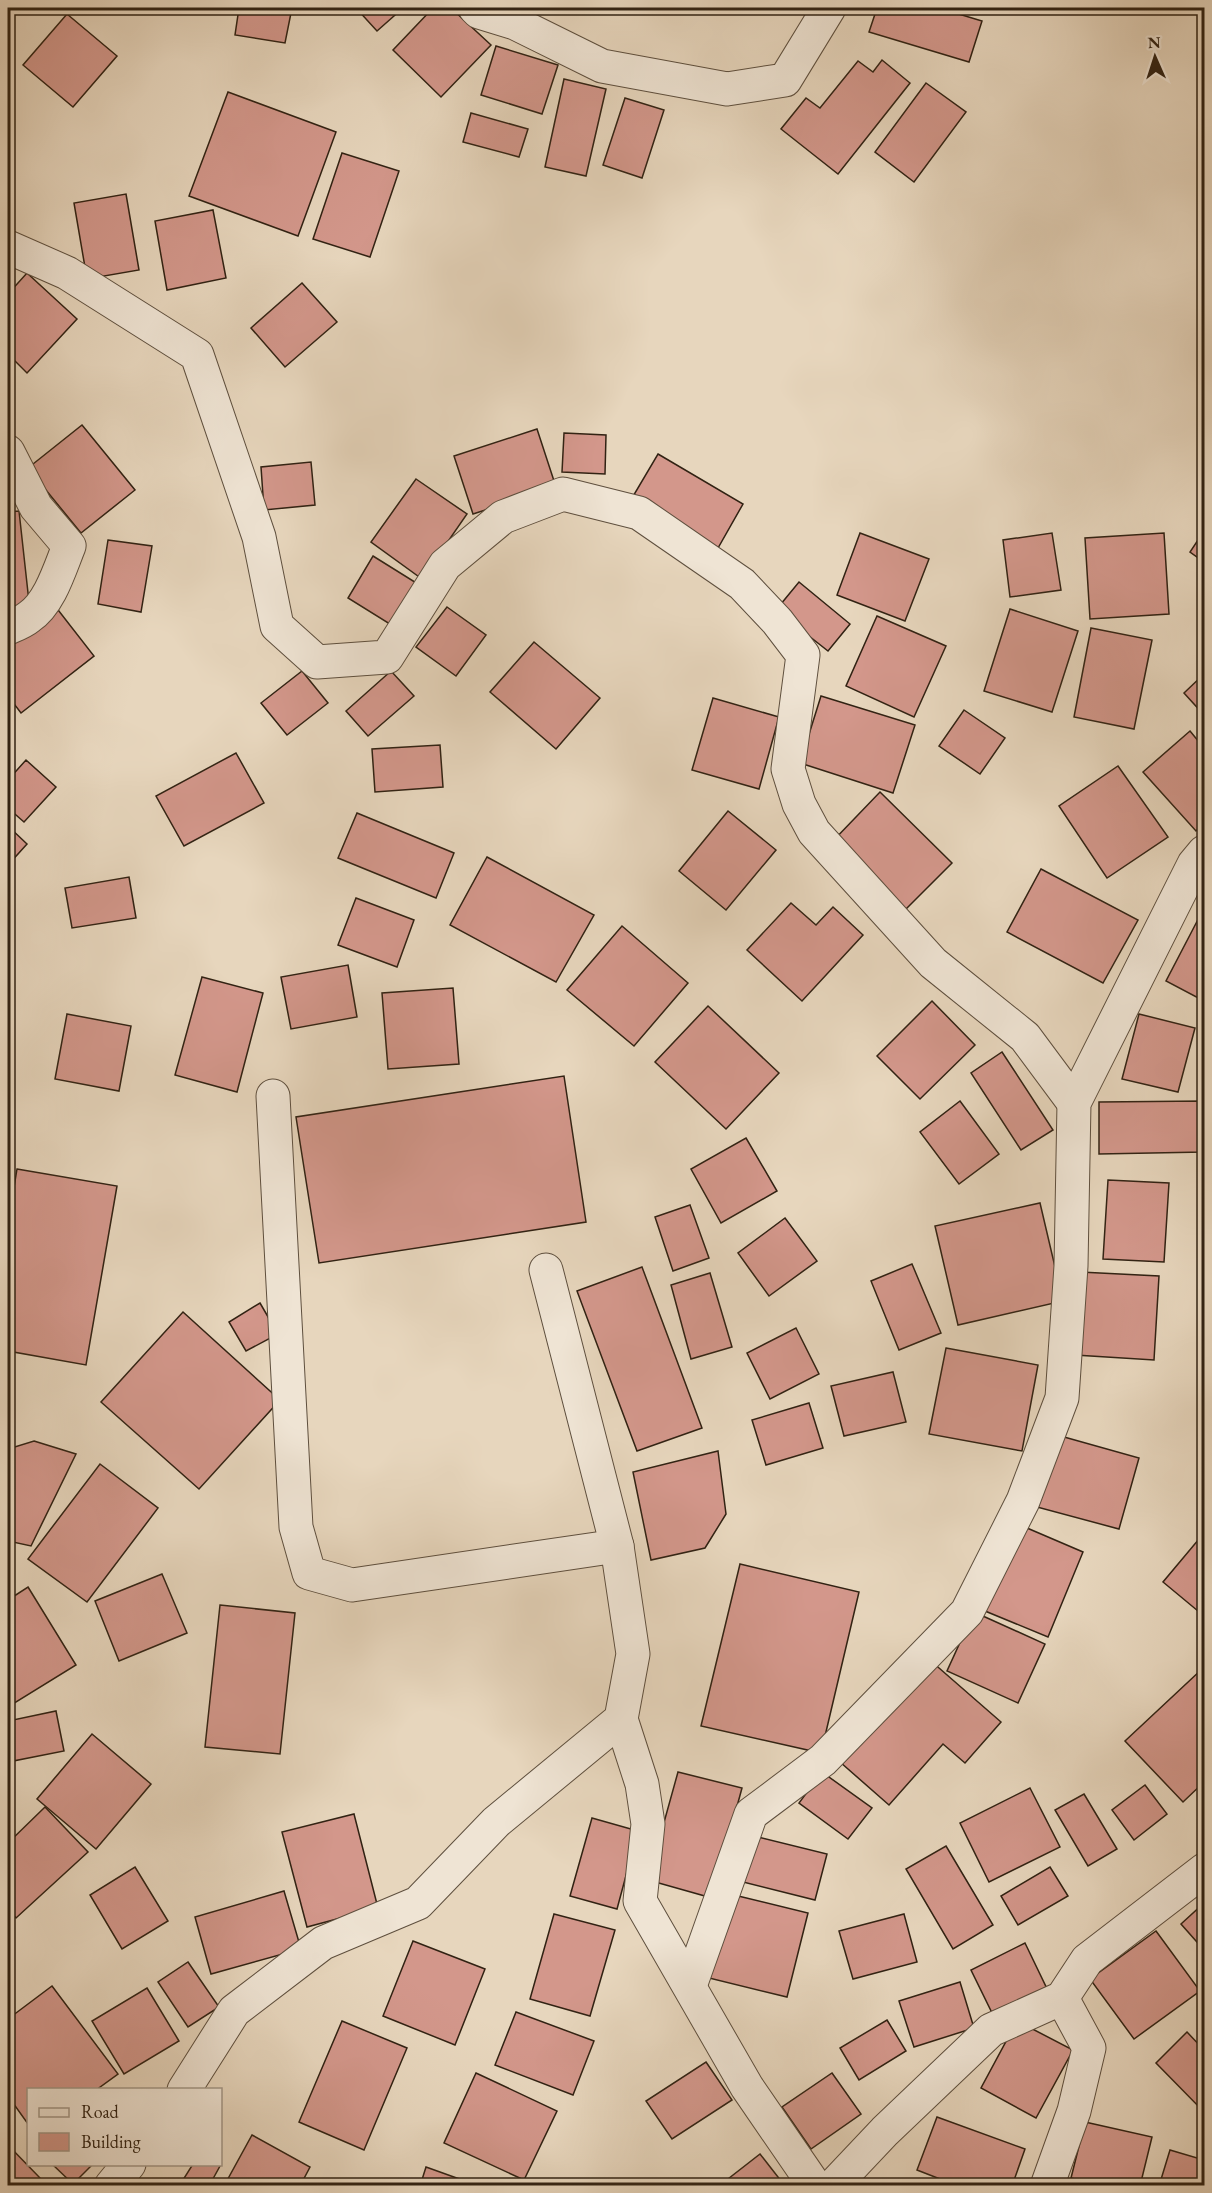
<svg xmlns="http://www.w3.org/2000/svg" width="1212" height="2193" viewBox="0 0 1212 2193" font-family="'EB Garamond',serif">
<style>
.building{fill:#d3978b;stroke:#312213;stroke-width:1.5}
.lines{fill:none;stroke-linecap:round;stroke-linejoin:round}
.minor-casing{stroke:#5e4f3e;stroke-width:35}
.minor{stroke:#efe4d4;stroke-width:33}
</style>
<rect width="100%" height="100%" fill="#e7d6bd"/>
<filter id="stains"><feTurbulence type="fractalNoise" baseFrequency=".00333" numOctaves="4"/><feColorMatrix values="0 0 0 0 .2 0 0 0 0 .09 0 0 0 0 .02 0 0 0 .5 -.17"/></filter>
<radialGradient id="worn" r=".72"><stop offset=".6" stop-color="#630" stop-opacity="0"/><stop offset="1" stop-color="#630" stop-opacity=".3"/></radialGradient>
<g class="building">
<path d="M239,8H292L285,43L235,35Z"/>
<path d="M356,8H403L377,31Z"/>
<path d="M433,8H451L491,45L441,97L393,50Z"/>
<path d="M877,8H953L952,12L982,21L969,62L869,32Z"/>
<path d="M67,14L117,56L73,107L23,65Z"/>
<path d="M496,46L558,65L542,114L481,95Z"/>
<path d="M882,60L910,83L838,174L781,129L806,98L820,108L858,61L873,72Z"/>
<path d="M564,79L606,89L586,176L545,167Z"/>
<path d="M926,83L966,112L914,182L875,152Z"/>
<path d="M228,92L336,132L298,236L189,196Z"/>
<path d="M625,98L664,110L642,178L603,165Z"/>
<path d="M471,113L528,129L519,157L463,142Z"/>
<path d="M342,153L399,171L370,257L313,239Z"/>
<path d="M126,194L139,270L87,279L74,203Z"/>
<path d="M213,210L226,278L167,290L155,221Z"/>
<path d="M27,273L77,319L27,373L8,354V294Z"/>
<path d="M302,283L337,322L285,367L251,328Z"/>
<path d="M82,425L135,490L81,533L28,468Z"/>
<path d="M537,429L556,487L473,514L454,456Z"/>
<path d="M564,433L606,435L605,474L562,472Z"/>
<path d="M658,454L743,504L718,548L632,498Z"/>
<path d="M311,462L315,505L264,510L261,467Z"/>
<path d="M416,479L467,514L422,579L371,542Z"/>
<path d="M19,511L30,611L8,613V512Z"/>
<path d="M1204,531V562L1190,552Z"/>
<path d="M860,533L929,559L905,621L837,595Z"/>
<path d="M1052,533L1061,590L1010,597L1003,540Z"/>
<path d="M1164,533L1169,614L1090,619L1085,538Z"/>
<path d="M108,540L152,546L141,612L98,604Z"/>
<path d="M373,556L418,584L393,626L348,598Z"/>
<path d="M799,582L850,624L828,651L776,610Z"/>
<path d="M55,606L94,656L21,713L8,696V643Z"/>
<path d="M447,607L486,635L456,676L416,647Z"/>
<path d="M1010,609L1078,631L1052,712L984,691Z"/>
<path d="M877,616L946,646L914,717L846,686Z"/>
<path d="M1091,628L1152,640L1134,729L1074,717Z"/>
<path d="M534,642L600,698L556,749L490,692Z"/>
<path d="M302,671L328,703L287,735L261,703Z"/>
<path d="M391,671L414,696L368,736L346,711Z"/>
<path d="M1204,674V715L1184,693Z"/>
<path d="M821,696L915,725L893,793L800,763Z"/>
<path d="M713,698L779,717L759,789L692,770Z"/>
<path d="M964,710L1005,738L980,774L939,746Z"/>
<path d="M1190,731L1204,748V823L1196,831L1143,772Z"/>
<path d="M440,745L443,787L375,792L372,749Z"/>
<path d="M236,753L264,803L184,846L156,796Z"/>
<path d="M26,760L56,787L24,822L8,808V780Z"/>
<path d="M1118,766L1168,837L1107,878L1059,806Z"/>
<path d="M880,792L952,863L902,913L831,843Z"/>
<path d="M728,811L776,850L726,910L679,871Z"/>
<path d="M357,813L454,853L436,898L338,858Z"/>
<path d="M8,826L27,844L8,865Z"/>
<path d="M487,857L594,915L556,982L450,925Z"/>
<path d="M1041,869L1138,920L1103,983L1007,932Z"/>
<path d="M129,877L136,918L72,928L65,888Z"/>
<path d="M356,898L414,920L397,967L338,945Z"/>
<path d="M791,903L816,925L833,907L863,935L802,1001L747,950Z"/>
<path d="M1204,908V1001L1166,981Z"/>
<path d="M622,926L688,983L634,1046L567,990Z"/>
<path d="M348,965L357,1017L291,1029L281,977Z"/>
<path d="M202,977L263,993L237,1092L175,1075Z"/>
<path d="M453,988L459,1064L388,1069L382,993Z"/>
<path d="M932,1001L975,1045L920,1099L877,1056Z"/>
<path d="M708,1006L779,1073L726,1129L655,1062Z"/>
<path d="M67,1014L131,1026L119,1091L55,1079Z"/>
<path d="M1139,1014L1195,1028L1178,1092L1122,1079Z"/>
<path d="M1002,1052L1053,1130L1021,1150L971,1073Z"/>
<path d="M564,1076L586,1222L319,1263L296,1117Z"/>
<path d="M960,1101L999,1154L959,1184L920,1132Z"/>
<path d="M1204,1101V1152L1099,1154V1102Z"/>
<path d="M746,1138L777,1191L721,1223L691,1169Z"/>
<path d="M17,1169L117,1186L86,1365L8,1351V1224Z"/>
<path d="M1108,1180L1169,1183L1164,1262L1103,1259Z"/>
<path d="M1040,1203L1063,1301L958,1325L935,1226Z"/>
<path d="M690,1205L709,1258L673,1271L655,1217Z"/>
<path d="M785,1218L817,1261L769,1296L738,1253Z"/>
<path d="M912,1264L941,1333L899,1350L871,1281Z"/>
<path d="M642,1267L702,1428L637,1451L577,1291Z"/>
<path d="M1080,1272L1159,1276L1154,1360L1075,1355Z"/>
<path d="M710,1273L732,1347L691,1359L671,1285Z"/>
<path d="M260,1303L278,1334L246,1351L229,1322Z"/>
<path d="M183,1312L280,1400L199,1489L101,1402Z"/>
<path d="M796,1328L819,1374L770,1399L747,1353Z"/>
<path d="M946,1348L1038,1365L1022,1451L929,1434Z"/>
<path d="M893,1372L906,1422L844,1436L831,1386Z"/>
<path d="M809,1403L823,1448L766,1465L752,1420Z"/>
<path d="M1057,1435L1139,1458L1119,1529L1037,1507Z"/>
<path d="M34,1441L76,1454L31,1546L8,1541V1449Z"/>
<path d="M718,1451L726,1514L705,1548L651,1560L633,1472Z"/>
<path d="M100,1464L158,1508L87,1602L28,1559Z"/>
<path d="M1020,1525L1083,1552L1048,1637L985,1611Z"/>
<path d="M1204,1533V1616L1163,1582Z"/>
<path d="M740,1564L859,1592L821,1753L701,1726Z"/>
<path d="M162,1574L187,1633L119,1661L95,1601Z"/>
<path d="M28,1587L76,1665L8,1707V1600Z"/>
<path d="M220,1605L295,1613L280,1754L205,1747Z"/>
<path d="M974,1612L1045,1644L1018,1703L947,1671Z"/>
<path d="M931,1661L1001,1722L965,1763L943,1744L889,1805L840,1762Z"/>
<path d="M1202,1669L1204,1671V1782L1183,1802L1125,1741Z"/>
<path d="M56,1711L64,1751L13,1761L8,1733V1721Z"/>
<path d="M92,1734L151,1784L96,1849L37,1799Z"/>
<path d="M678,1772L742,1788L712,1898L648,1880Z"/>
<path d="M822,1772L872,1808L848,1839L799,1803Z"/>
<path d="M1145,1785L1167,1814L1134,1840L1112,1810Z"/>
<path d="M1030,1788L1060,1847L989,1882L960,1823Z"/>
<path d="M1084,1794L1117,1849L1088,1866L1055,1810Z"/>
<path d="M45,1807L88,1852L16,1918L8,1908V1843Z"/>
<path d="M354,1814L378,1908L307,1927L282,1832Z"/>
<path d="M592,1818L638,1831L617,1909L570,1896Z"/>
<path d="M750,1835L827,1854L815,1900L739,1881Z"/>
<path d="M946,1846L993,1925L953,1949L906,1869Z"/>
<path d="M135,1867L168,1921L122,1949L90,1895Z"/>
<path d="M1050,1867L1068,1896L1018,1925L1001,1896Z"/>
<path d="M284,1891L301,1949L211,1974L195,1917Z"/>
<path d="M730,1894L808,1913L787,1997L709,1978Z"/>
<path d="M1204,1903V1950L1181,1924Z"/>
<path d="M554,1914L615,1930L590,2016L530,1999Z"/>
<path d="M904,1914L917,1962L853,1979L839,1931Z"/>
<path d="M1156,1931L1200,1991L1134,2039L1090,1979Z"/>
<path d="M413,1941L485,1969L455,2045L383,2016Z"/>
<path d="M1025,1943L1050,1995L996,2021L971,1970Z"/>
<path d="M188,1962L219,2007L188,2027L158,1982Z"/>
<path d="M960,1982L974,2028L914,2047L899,2001Z"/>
<path d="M52,1986L118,2074L96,2090H28V2124L8,2096V2019Z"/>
<path d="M147,1988L179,2041L124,2074L92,2021Z"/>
<path d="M516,2012L594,2041L573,2095L495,2065Z"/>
<path d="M887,2020L906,2051L859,2080L840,2048Z"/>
<path d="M342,2021L407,2048L364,2150L299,2122Z"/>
<path d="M1017,2021L1073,2050L1036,2118L981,2088Z"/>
<path d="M1187,2032L1204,2050V2112L1156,2063Z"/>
<path d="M706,2062L732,2100L672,2139L646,2101Z"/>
<path d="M476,2073L557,2111L524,2180L444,2143Z"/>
<path d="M832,2073L861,2114L811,2149L782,2107Z"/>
<path d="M937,2117L1025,2149L1012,2186H958L917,2170Z"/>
<path d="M1085,2122L1152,2137L1140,2186H1102L1071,2178Z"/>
<path d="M252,2135L310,2167L300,2186H224Z"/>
<path d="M8,2145L40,2178L33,2186H8Z"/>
<path d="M1170,2150L1204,2160V2186H1159Z"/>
<path d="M760,2154L785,2186H719Z"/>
<path d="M52,2164H92V2165L73,2184Z"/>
<path d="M193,2164H217L220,2166L209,2186H185L181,2183Z"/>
<path d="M426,2167L479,2186H420Z"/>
</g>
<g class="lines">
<defs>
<g id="minor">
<path d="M475,8L479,12L515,23L602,66L727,89L785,80L829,8"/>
<path d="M8,247L67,273L197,355L259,537L277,626L317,662L387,657L445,565L503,517L563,494L639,513L742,584L777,621L803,655L788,769L799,804L814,832L933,963L1025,1037L1074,1103"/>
<path d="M8,452L36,507L69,546C60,568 50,603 29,617C23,622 15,625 8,628"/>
<path d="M273,1096L296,1527L309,1573L352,1585L617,1546"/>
<path d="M621,1719L642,1784L648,1824L640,1901L747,2087L815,2186"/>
<path d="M690,1986L751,1814L823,1760L967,1612L1023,1501L1062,1398L1071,1266L1074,1103L1194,864L1204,852"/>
<path d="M184,2090L234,2011L323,1943L418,1903L496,1822L621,1719L633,1654L617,1546L546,1270"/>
<path d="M111,2186L129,2164"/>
<path d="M833,2186L885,2131L991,2030L1062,1998L1087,1960L1204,1870"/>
<path d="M1047,2186L1074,2111L1089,2048L1062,1998"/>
</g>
</defs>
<use href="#minor" class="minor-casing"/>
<use href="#minor" class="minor"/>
</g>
<rect width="1212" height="2193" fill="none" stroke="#e7d6bd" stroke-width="30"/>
<rect x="9" y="9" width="1194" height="2175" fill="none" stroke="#312213" stroke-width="3"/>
<rect x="15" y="15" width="1182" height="2163" fill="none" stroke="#312213" stroke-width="1.5"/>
<rect x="27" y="2088" width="195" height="78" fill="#efe4d4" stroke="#a39687" stroke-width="1.5"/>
<rect x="39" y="2108" width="30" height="9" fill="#efe4d4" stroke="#a39687" stroke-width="1.5"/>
<text x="81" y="2118" font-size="18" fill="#312213">Road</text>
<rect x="39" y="2133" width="30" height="18" fill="#d3978b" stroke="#a39687" stroke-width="1.5"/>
<text x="81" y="2148" font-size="18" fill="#312213">Building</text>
<g transform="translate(1155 57) rotate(357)" stroke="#efe4d4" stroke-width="4.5" paint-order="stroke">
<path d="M0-4.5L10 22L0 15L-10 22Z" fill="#312213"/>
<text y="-9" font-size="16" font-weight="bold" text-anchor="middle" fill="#312213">N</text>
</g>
<rect width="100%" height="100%" filter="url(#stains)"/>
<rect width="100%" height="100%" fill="url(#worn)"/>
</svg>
